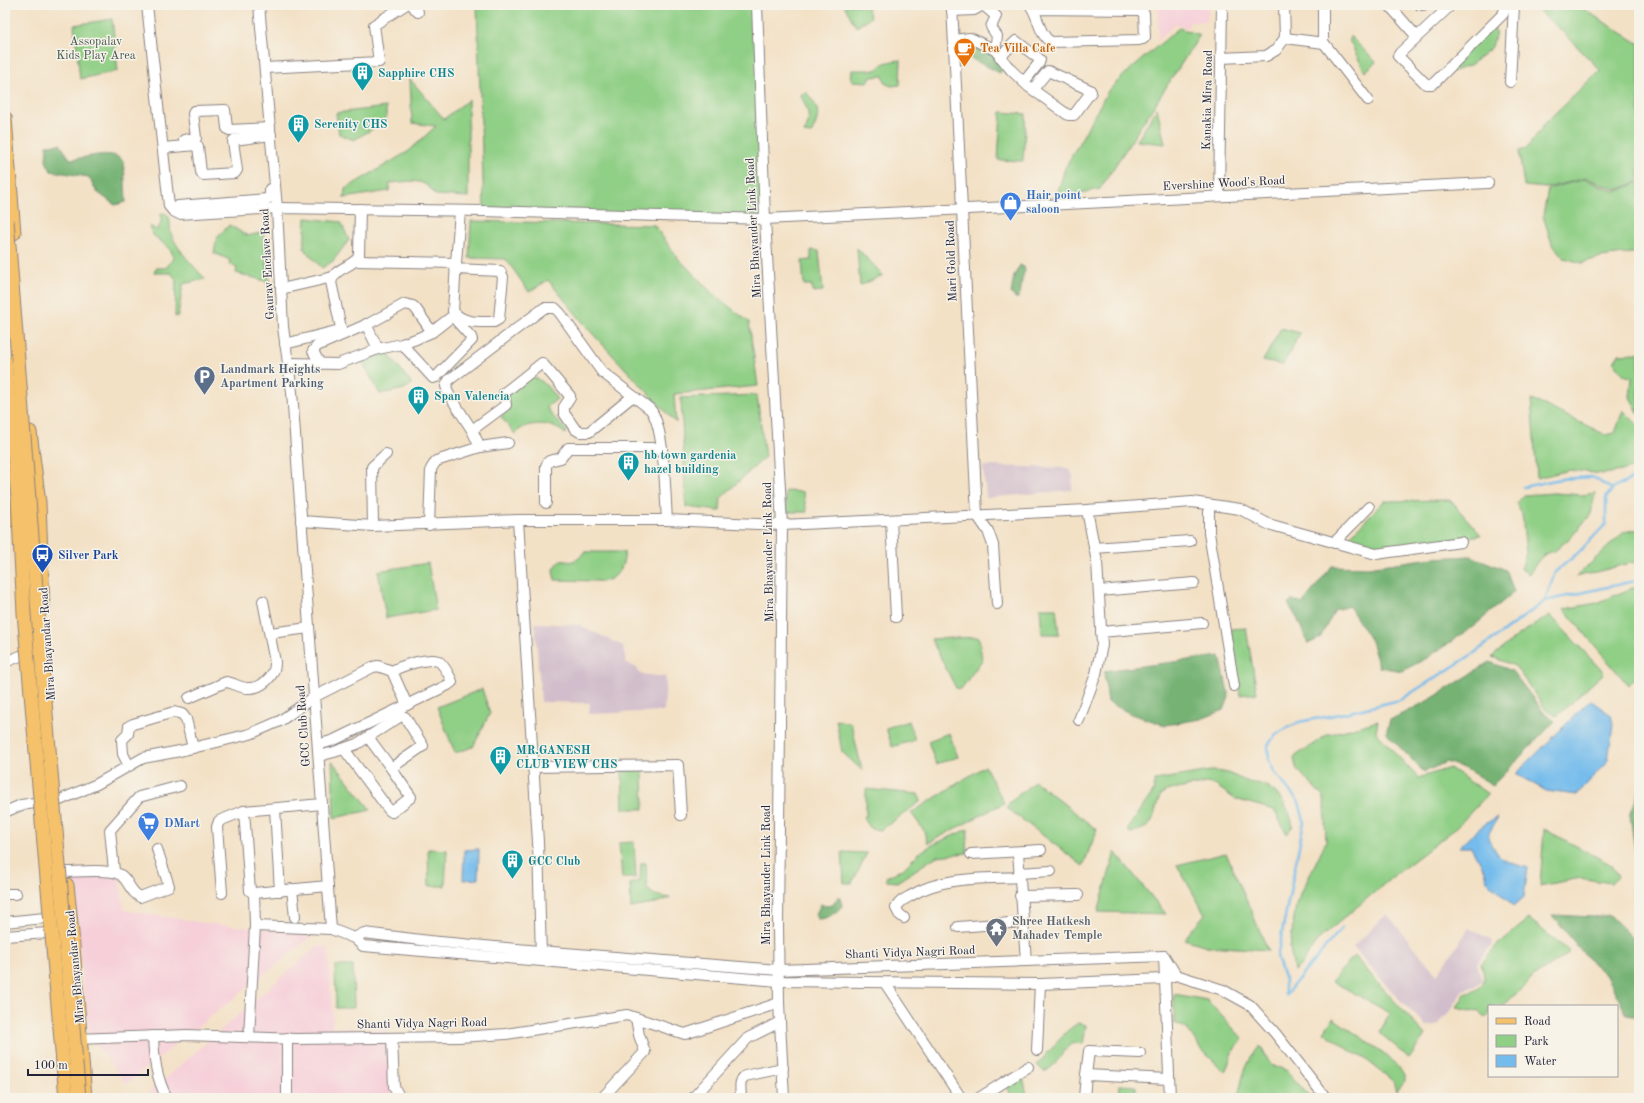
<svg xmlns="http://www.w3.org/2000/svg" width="1644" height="1103" viewBox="0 0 1644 1103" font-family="'Old Standard TT',serif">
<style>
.built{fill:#f6cfd9}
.industrial{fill:#d1bdcb}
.green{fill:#90cf86;stroke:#597860}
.forest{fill:#74b273;stroke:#4b6a57}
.water{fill:#74bcec;stroke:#4b6f94}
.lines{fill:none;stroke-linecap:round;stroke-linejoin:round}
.stream{stroke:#74bcec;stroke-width:2.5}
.minor-casing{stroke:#8a8280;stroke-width:12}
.major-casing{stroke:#8a8280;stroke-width:15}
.minor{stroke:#fff;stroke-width:10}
.major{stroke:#f5c16b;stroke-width:13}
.major-bridge-casing{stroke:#8a8280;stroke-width:15;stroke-linecap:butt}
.major-bridge{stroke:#f5c16b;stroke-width:13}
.labels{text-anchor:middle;stroke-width:3;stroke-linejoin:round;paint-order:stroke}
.park-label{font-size:12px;fill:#435652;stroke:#f7f3e8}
.food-label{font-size:12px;font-weight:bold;fill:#c56008;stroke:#f7f3e8;text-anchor:start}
.culture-label{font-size:12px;font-weight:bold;fill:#0d838f;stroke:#f7f3e8;text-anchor:start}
.street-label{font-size:12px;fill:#22223b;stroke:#f7f3e8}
.shop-label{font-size:12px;font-weight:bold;fill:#366cbe;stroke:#f7f3e8;text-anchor:start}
.service-label{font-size:12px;font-weight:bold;fill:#4e5e75;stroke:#f7f3e8;text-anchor:start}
.transit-label{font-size:12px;font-weight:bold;fill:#164399;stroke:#f7f3e8;text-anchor:start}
.worship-label{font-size:12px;font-weight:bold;fill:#5b616d;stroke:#f7f3e8;text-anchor:start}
</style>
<rect width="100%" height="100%" fill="#f7f3e8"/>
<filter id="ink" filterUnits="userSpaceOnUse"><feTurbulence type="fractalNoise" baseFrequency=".025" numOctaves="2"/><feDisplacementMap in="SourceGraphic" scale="8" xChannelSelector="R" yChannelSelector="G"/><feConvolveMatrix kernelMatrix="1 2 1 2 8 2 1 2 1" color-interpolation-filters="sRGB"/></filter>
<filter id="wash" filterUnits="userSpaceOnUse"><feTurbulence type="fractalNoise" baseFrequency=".012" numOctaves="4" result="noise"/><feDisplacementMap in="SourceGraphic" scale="16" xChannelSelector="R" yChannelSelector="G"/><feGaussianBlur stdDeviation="0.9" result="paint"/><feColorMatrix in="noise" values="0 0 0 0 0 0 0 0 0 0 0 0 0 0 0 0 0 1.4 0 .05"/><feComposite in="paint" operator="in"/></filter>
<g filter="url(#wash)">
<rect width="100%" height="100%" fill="#f3e1c6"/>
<g class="built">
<path d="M1158,5H1209L1207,21L1189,22L1187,28L1175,24L1158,40Z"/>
<path d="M114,873L119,875L124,910L204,923L291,932L312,936L126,1084L89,1034L72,879Z"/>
<path d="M317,946L328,947L333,1020L331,1028L387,1030L393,1098H143Z"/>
</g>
<g class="industrial">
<path d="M983,466L1069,468L1073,476L1072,490L986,498Z"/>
<path d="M535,623L579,625L623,646L626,663L637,668L640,674L666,677L664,711L589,714L590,703L541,702Z"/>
<path d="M1387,914L1437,975L1469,928L1491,940L1492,945L1477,963L1482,981L1475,986L1463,990L1453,1007L1438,1025L1426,1026L1397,997L1353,947Z"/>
</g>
<g class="green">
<path d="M477,5H757L765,219L484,211Z"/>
<path d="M844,5H866L871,17L856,27Z"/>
<path d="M1531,5H1581L1588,12L1638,43L1639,42V181L1617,190L1586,178L1546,188L1524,186L1519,151L1526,149L1547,121L1600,70L1560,29Z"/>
<path d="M112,19L118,71L80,79L74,25Z"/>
<path d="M1492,22L1496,32L1492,47L1469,66L1450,72Z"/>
<path d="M1179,28L1200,35L1100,189L1056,198L1065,168L1108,91L1128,71Z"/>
<path d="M1350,36L1376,62L1365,72L1349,40Z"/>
<path d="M901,60L900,85L892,86L886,84L883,76L871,77L868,82L851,81L852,70H876C882,62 891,61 901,60Z"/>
<path d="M410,79L444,119L468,100V197L435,195C424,176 409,182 390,183L389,191L344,198L345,189L409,151L436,126L412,123Z"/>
<path d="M806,92C820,109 821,114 811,134L804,133C812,119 808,108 800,95Z"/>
<path d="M386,107V121L354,140L339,134L336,113Z"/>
<path d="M1157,108L1165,144L1137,141Z"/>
<path d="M1001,112L1026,114L1023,161L998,160Z"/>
<path d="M1585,179L1616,192L1639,182V252L1601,257L1582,263L1564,258L1552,244L1543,216L1548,189Z"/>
<path d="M165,213C173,218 168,228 172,236C180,253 193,265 205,279L183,284L178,316L175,317L176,279L171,273H154L156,268H166L174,257L170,249L153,235L149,226L157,230L161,223V214Z"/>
<path d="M306,218L341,222L349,240L333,261L322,268L304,249Z"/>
<path d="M471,221L654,225L678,258L712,293L749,322L758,386L674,394L676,423L590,331L548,280L529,292L506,259L469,258Z"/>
<path d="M229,225L248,236L263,232L269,282L236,273L237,268L229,264L230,260L214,253L217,238Z"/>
<path d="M857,248L883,275L860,286Z"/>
<path d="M811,250L819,251L823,291L812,292V285H804L802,261L811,260Z"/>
<path d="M1281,328L1300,333L1283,365L1263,361Z"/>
<path d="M386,351L412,384L404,389L380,394L363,363Z"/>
<path d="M1639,352V414L1630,397L1632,377L1625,376L1614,362L1619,354L1637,353Z"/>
<path d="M531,377C544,379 549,389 557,399L547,407L551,414L567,431L565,434C554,422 526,420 515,434L501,417L509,406L506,396Z"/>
<path d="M757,395L765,457L721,498L720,511L686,507L681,398Z"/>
<path d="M1531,400L1542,404L1606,435L1615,433L1623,410L1639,426V465L1622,471L1603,474L1570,470L1537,478Z"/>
<path d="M785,491L803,492L807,512H787Z"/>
<path d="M1554,493L1582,495L1595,493L1591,514L1572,536L1556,550L1544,555L1538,561L1529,574L1521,569L1526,553L1522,514L1516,503L1524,495Z"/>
<path d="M1450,500L1481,535L1379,551L1345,541L1384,501Z"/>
<path d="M1639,529V561L1576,577L1624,532Z"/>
<path d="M584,552H624C626,568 613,584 597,581L555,580L553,571L560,560C573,563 577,562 584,552Z"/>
<path d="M428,563L436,610L386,618L378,571Z"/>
<path d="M1632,588H1639V675L1628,685L1564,609L1597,603Z"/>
<path d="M1040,608H1056L1059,634H1042Z"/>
<path d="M1550,615L1604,673L1557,716L1546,710L1515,666L1492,657L1517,636Z"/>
<path d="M1246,628L1257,693L1240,695L1231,629Z"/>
<path d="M979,637L982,660L961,689L956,688L931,639Z"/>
<path d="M482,689L490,713L473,747L455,753L437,707Z"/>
<path d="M836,720L851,723L862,770L842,752Z"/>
<path d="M909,721L915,740L892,747L886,728Z"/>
<path d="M1378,721L1376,732L1418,778L1450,768L1488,794L1455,829L1396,874L1319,939L1301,965L1294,971L1290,948L1296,904L1326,841L1324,798L1296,768L1294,757L1327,735Z"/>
<path d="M949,733L958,757L936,764L928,741Z"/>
<path d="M332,761L371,810L334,818Z"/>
<path d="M985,766L1004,803L928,843L923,829L911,813Z"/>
<path d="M622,770H643L644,809H623Z"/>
<path d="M1211,771C1230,771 1232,776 1249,782C1253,783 1259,783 1264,785C1280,792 1290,810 1293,826L1287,834L1274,810L1235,799L1215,785L1207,783L1166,791C1154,797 1158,815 1149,825C1145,829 1136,831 1131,833L1127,830L1153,792L1155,780Z"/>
<path d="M1035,781L1097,830L1083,866L1007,808L1009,803Z"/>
<path d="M866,789L918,794L921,801L881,830L871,829L863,817L866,816Z"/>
<path d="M968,829L967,853L937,856L897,882L887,881L886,877L903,869L919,853L932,845Z"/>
<path d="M1544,829L1610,864L1618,876L1611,883L1580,878L1540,886Z"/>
<path d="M634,842L636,878H622L619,843Z"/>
<path d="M428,849L447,850L445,886H429Z"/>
<path d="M842,852L867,853L852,883H844Z"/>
<path d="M1115,852L1166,914L1098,912Z"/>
<path d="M1226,853L1268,950L1207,946L1184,939L1205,914L1177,865Z"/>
<path d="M641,863H646L647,889L655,895L670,898L653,904L631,908L630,884L640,881Z"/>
<path d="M1529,919L1570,952L1536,975L1503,1006H1489V1015L1485,1017L1479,1012L1457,1007L1465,994C1485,988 1487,983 1481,964L1496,946Z"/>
<path d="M1354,956L1425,1035L1409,1058L1380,1033L1390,1013L1332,981Z"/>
<path d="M335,966H353L354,1008H336Z"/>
<path d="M1174,994L1207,1000L1243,1039L1235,1048L1225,1072L1202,1050L1187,1029L1174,1022Z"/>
<path d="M1333,1018L1385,1054L1405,1074V1081L1396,1091L1393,1081L1364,1058L1352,1052L1324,1032Z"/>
<path d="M1078,1023L1086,1025L1083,1044L1077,1043L1071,1044C1061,1053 1057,1066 1044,1072L1037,1065L1067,1031Z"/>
<path d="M1260,1046L1271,1065L1286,1070L1311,1098H1238C1242,1077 1245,1063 1260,1046Z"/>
<path d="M1022,1074L1028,1098H1013L1005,1084Z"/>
<path d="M1120,1085L1136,1086V1098H1119Z"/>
</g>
<g class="forest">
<path d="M968,39L979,48L993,52L1004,66L1000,73L960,53L959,43Z"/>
<path d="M60,144L70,159C87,159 112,147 124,162L126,202L115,205L97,192L89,177L51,171L46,161L47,145Z"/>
<path d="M1020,265L1024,267L1025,271C1020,279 1023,289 1018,298H1015L1011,294L1014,276Z"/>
<path d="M1471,556L1506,570L1514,592L1474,626L1427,658L1402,671L1379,667L1371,641L1349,606L1335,610L1320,638L1308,644L1298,620L1288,603L1293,600L1302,604L1332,566L1368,567L1432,558Z"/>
<path d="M1220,656L1229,697L1224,710L1201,719L1165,725L1131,714L1108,702L1104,672L1111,670Z"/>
<path d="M1490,662L1512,671L1545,714L1555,721L1493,785L1466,769L1446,762L1424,772L1386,733L1390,720L1431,699Z"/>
<path d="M1639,791V856L1635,850L1630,815Z"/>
<path d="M838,897H840L842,906C836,913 828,919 818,919L815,916L821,904L825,906L833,905Z"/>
<path d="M1552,915L1594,917L1610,915L1639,944V1017L1627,1015L1605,973L1593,965Z"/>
</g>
<g class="water">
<path d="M1590,700L1611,715L1613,725L1608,760L1577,795L1546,791L1516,774Z"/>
<path d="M1498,817L1488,835C1498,860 1503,861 1528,868L1524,897L1514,906L1487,881L1485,871L1471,847H1459C1471,836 1483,823 1498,817Z"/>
<path d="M479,849L478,879L463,880L464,850Z"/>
</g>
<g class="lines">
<g class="stream">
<path d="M1523,487L1560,479L1592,477L1612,489"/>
<path d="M1545,601L1555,572L1578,553L1606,524V498L1612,489L1639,475"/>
<path d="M1342,928L1285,995V980L1277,958L1304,821L1299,802L1275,773L1269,761L1268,745L1276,734L1299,722L1345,713L1400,700L1473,654L1545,601L1639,580"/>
</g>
</g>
</g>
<g filter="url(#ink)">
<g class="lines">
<defs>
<g id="minor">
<path d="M147,5L169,206L173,211L179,214L277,208L484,211L765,219L1488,183"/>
<path d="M259,5L277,208L283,327L292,392L331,929"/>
<path d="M412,5L418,12"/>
<path d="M757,5L765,219L782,525L778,927L779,1003L784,1098"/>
<path d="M952,5L977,515L988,531L993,545L997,604"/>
<path d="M1030,5C1039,16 1038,34 1051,42L1139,40L1143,39L1145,37L1144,13L1139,10L1033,9"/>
<path d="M1284,5L1285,38"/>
<path d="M1389,5L1417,37"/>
<path d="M1420,5H1423"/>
<path d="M1451,5L1400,53L1398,56L1426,84H1433L1503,14L1505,9L1504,5"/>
<path d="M952,11L974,10L983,5L996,16L991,27L997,36L995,50"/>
<path d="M954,40L970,38L995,50L1011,70L1029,87L1068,115H1074L1091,92L1090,90L1048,71L1033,89"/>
<path d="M1323,43V5"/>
<path d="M1000,57L1016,41L1038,58L1040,60L1039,63L1024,82"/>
<path d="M1221,58L1266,56L1276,50L1285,38L1324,43L1368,100"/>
<path d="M265,68L379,62L374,25L405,5"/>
<path d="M1510,82L1514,5"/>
<path d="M184,140L196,138L193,114L194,111L225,110L227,128L229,130L270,128"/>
<path d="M163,148L196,145L198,146L201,172L203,175L235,173L237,170L233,141L234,140L271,135"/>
<path d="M1219,196L1222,5"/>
<path d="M178,206L267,199L270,197V189L273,188"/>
<path d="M356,261L456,263L460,211"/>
<path d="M455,269L500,271L503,277L499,319L494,322C479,322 463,324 453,311L456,263"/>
<path d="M281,289L333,277"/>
<path d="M366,324L378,349"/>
<path d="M285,344L340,330L341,328L331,282C335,267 352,268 359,256L360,209"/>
<path d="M288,363L338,364L378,349L402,344L416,339L432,332L450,318H454L471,337L472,340L436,377L433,378L402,344"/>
<path d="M320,364L313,351L317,346L370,323L405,304L413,306L416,309L432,332"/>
<path d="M472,430L506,405L504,393L542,363L570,396V398L564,407V413L575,429L580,432H589L633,396"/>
<path d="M480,447L508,443"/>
<path d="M546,503V466L549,461L561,458L568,448H662"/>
<path d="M1209,506V533L1234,686"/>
<path d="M518,520L538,842L541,958"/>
<path d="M891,520L896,617"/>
<path d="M301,521L373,526L518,520H667L782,525L1087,510L1192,502L1240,509L1268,524L1376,554L1461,542"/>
<path d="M429,525L431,469L436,461L480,447L472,430L448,393L446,386L449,380L544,308H555L560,313L602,372L650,409C665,426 665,495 667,520"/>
<path d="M373,526L372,467L386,454"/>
<path d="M1334,543L1369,507"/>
<path d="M1094,548L1190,541"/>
<path d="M1099,591L1194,583"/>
<path d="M1101,632L1202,623"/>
<path d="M270,633L309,628"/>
<path d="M5,662L23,655"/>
<path d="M392,671L407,705"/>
<path d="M189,698L226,682C234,683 240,688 248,688C261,689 276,676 275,662L263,601"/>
<path d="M1079,720L1096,674L1102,645L1097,562L1087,510"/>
<path d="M344,749L389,810L392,812L411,797L391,768"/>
<path d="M319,756L334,752L357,744L401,716L405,717L423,746L391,768L368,737"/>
<path d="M129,766L123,754L122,740L128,734L129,726L133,724L174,712L182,714L186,719L193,748"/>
<path d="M532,767L678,765L681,815"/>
<path d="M60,800L97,784L143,758L180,751L250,734L280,721L314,697L373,667L378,666L392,671C401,666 428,657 438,661C444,664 448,674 451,679L452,682L448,685L334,740L318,745"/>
<path d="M275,809L280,891"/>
<path d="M244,811L250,891L254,893L328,886"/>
<path d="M5,812L21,805L35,803"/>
<path d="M1018,852L1026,961"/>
<path d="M971,854L1041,850"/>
<path d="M114,871L110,830L139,797L180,786"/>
<path d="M65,872C77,872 114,868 122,876C130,883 129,891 140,897L169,886L157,849"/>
<path d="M1019,873L1051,871"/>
<path d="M292,889L295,917"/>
<path d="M222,893L217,827L219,821L244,811L322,804"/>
<path d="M254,893L255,926"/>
<path d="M5,894H16"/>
<path d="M1020,896L1078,895"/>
<path d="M904,918L899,914L896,908C899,901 905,899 912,895C945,876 983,879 1020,877"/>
<path d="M5,922L45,918"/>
<path d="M958,927L1023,922"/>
<path d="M5,936L48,933"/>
<path d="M1164,956L1170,1098"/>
<path d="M1176,975L1223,990L1250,1005L1275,1033L1326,1098"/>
<path d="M885,983L961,1098"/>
<path d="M153,1036C154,1058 156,1078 167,1098"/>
<path d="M249,1037L255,926L331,929L354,938L363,946L779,981L1040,984L1164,979L1176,975L1164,956L779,970L540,951L429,941L364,933L354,938"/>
<path d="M287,1038V1098"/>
<path d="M392,1038L394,1087L400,1098"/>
<path d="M75,1039L187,1035L296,1039L459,1037L506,1034L627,1015L685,1034L779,1003"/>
<path d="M1037,1050L1040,984"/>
<path d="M1086,1075L1089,1051L1140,1053"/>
<path d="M602,1098L645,1052L639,1035L636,1018"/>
<path d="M693,1098L748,1038L780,1022"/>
<path d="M741,1098C741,1090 738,1081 745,1076L783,1068"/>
<path d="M979,1098L1028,1067"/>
<path d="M1084,1098L1086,1075L1169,1079"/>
</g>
<g id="major">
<path d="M5,118L14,233"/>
<path d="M5,432L9,469"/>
<path d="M30,432L39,503L43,608"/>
<path d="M5,507L29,504"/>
<path d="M5,520L29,519"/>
<path d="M67,885L72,933L85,1098"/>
</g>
</defs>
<use href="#minor" class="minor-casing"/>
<use href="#major" class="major-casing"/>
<use href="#minor" class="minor"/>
<use href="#major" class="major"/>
<defs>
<g id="major-bridge">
<path d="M7,220L45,702L79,1098"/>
<path d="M5,361L18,498L24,613L66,1098"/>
</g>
</defs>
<use href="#major-bridge" class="major-bridge-casing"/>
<use href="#major-bridge" class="major-bridge"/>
</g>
</g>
<defs>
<symbol id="cafe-pin" viewBox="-11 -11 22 30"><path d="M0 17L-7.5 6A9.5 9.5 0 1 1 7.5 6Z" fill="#e8710a" stroke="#f7f3e8"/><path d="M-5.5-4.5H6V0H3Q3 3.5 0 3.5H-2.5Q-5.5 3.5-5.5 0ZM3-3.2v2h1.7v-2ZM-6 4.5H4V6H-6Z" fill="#fff"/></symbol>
<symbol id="building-pin" viewBox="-11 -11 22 30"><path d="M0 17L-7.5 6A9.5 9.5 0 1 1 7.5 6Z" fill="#0f9aa8" stroke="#f7f3e8"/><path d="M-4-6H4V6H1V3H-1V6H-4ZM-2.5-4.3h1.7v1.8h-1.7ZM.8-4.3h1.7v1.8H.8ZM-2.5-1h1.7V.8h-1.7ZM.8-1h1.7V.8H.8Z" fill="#fff"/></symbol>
<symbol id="shop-pin" viewBox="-11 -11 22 30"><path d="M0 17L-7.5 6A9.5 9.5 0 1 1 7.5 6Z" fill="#3f7fe0" stroke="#f7f3e8"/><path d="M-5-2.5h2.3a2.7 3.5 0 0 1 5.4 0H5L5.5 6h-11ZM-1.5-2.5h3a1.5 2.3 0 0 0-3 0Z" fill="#fff"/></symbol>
<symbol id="parking-pin" viewBox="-11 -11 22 30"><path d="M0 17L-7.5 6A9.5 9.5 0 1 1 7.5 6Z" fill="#5c6f8a" stroke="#f7f3e8"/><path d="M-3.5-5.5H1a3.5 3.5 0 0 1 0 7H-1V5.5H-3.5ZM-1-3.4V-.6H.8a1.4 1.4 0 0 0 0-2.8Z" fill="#fff"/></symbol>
<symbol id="bus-pin" viewBox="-11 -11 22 30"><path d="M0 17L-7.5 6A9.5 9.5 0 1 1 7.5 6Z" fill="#1a4fb4" stroke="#f7f3e8"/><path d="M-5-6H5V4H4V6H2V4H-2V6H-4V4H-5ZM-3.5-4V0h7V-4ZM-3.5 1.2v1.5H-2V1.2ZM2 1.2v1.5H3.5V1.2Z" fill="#fff"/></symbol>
<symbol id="supermarket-pin" viewBox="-11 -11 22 30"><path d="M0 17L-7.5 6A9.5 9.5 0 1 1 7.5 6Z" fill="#3f7fe0" stroke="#f7f3e8"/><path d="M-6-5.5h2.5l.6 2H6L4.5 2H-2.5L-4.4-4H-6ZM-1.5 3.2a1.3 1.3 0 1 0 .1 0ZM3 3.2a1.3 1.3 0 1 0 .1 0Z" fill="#fff"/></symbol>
<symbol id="temple-pin" viewBox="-11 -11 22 30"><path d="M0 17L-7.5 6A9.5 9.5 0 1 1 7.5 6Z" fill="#6b7280" stroke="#f7f3e8"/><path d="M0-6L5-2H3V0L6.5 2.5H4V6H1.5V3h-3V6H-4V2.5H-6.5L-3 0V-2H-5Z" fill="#fff"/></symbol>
</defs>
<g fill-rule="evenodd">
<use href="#cafe-pin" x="952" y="36" width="25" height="34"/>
<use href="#building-pin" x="350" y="60" width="25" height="34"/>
<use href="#building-pin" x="286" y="112" width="25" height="34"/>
<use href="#shop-pin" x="998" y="190" width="25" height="34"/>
<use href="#parking-pin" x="192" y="364" width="25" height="34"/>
<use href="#building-pin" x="406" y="384" width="25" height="34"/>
<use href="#building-pin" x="616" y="450" width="25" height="34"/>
<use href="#bus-pin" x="30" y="542" width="25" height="34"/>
<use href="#building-pin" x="488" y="744" width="25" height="34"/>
<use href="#supermarket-pin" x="136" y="810" width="25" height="34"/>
<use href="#building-pin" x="500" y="848" width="25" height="34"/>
<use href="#temple-pin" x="984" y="916" width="25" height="34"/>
</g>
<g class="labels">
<g class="park-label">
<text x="96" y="45">Assopalav<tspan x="96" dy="14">Kids Play Area</tspan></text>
</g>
<g class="food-label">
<text x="980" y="52">Tea Villa Cafe</text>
</g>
<g class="culture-label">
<text x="378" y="77">Sapphire CHS</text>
<text x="314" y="128">Serenity CHS</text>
<text x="434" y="400">Span Valencia</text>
<text x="644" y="459">hb town gardenia<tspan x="644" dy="14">hazel building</tspan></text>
<text x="516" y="754">MR.GANESH<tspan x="516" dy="14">CLUB VIEW CHS</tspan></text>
<text x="528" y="865">GCC Club</text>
</g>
<g class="street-label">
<text transform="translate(1207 100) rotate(-89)" y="4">Kanakia Mira Road</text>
<text transform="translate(1224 183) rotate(-3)" y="4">Evershine Wood's Road</text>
<text transform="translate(753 228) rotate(-93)" y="4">Mira Bhayander Link Road</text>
<text transform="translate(951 261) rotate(-92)" y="4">Mari Gold Road</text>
<text transform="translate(267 264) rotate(-93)" y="4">Gaurav Enclave Road</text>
<text transform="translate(768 552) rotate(-91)" y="4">Mira Bhayander Link Road</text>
<text transform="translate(47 644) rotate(-94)" y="4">Mira Bhayandar Road</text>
<text transform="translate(303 726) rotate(-94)" y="4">GCC Club Road</text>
<text transform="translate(766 875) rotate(-90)" y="4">Mira Bhayander Link Road</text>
<text transform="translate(910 952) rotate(-2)" y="4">Shanti Vidya Nagri Road</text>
<text transform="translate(75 967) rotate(-95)" y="4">Mira Bhayandar Road</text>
<text transform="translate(422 1023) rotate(-1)" y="4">Shanti Vidya Nagri Road</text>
</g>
<g class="shop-label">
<text x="1026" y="199">Hair point<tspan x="1026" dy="14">saloon</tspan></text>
<text x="164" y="827">DMart</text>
</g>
<g class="service-label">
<text x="220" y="373">Landmark Heights<tspan x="220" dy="14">Apartment Parking</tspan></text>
</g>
<g class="transit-label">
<text x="58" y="559">Silver Park</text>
</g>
<g class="worship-label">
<text x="1012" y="925">Shree Hatkesh<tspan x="1012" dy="14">Mahadev Temple</tspan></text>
</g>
</g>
<rect width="1644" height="1103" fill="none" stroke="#f7f3e8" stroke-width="20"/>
<rect x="1488" y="1005" width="130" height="72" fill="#f7f3e8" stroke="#a29fa3"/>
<rect x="1496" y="1018" width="20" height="6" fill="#f5c16b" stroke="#a29fa3"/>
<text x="1524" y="1025" font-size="12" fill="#22223b">Road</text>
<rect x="1496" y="1035" width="20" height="12" fill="#90cf86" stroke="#a29fa3"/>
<text x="1524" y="1045" font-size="12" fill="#22223b">Park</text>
<rect x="1496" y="1055" width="20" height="12" fill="#74bcec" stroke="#a29fa3"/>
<text x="1524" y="1065" font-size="12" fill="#22223b">Water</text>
<path d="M28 1069v6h120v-6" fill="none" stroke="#22223b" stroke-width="2"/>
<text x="34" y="1069" font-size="12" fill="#22223b" stroke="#f7f3e8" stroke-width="3" paint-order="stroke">100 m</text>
</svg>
